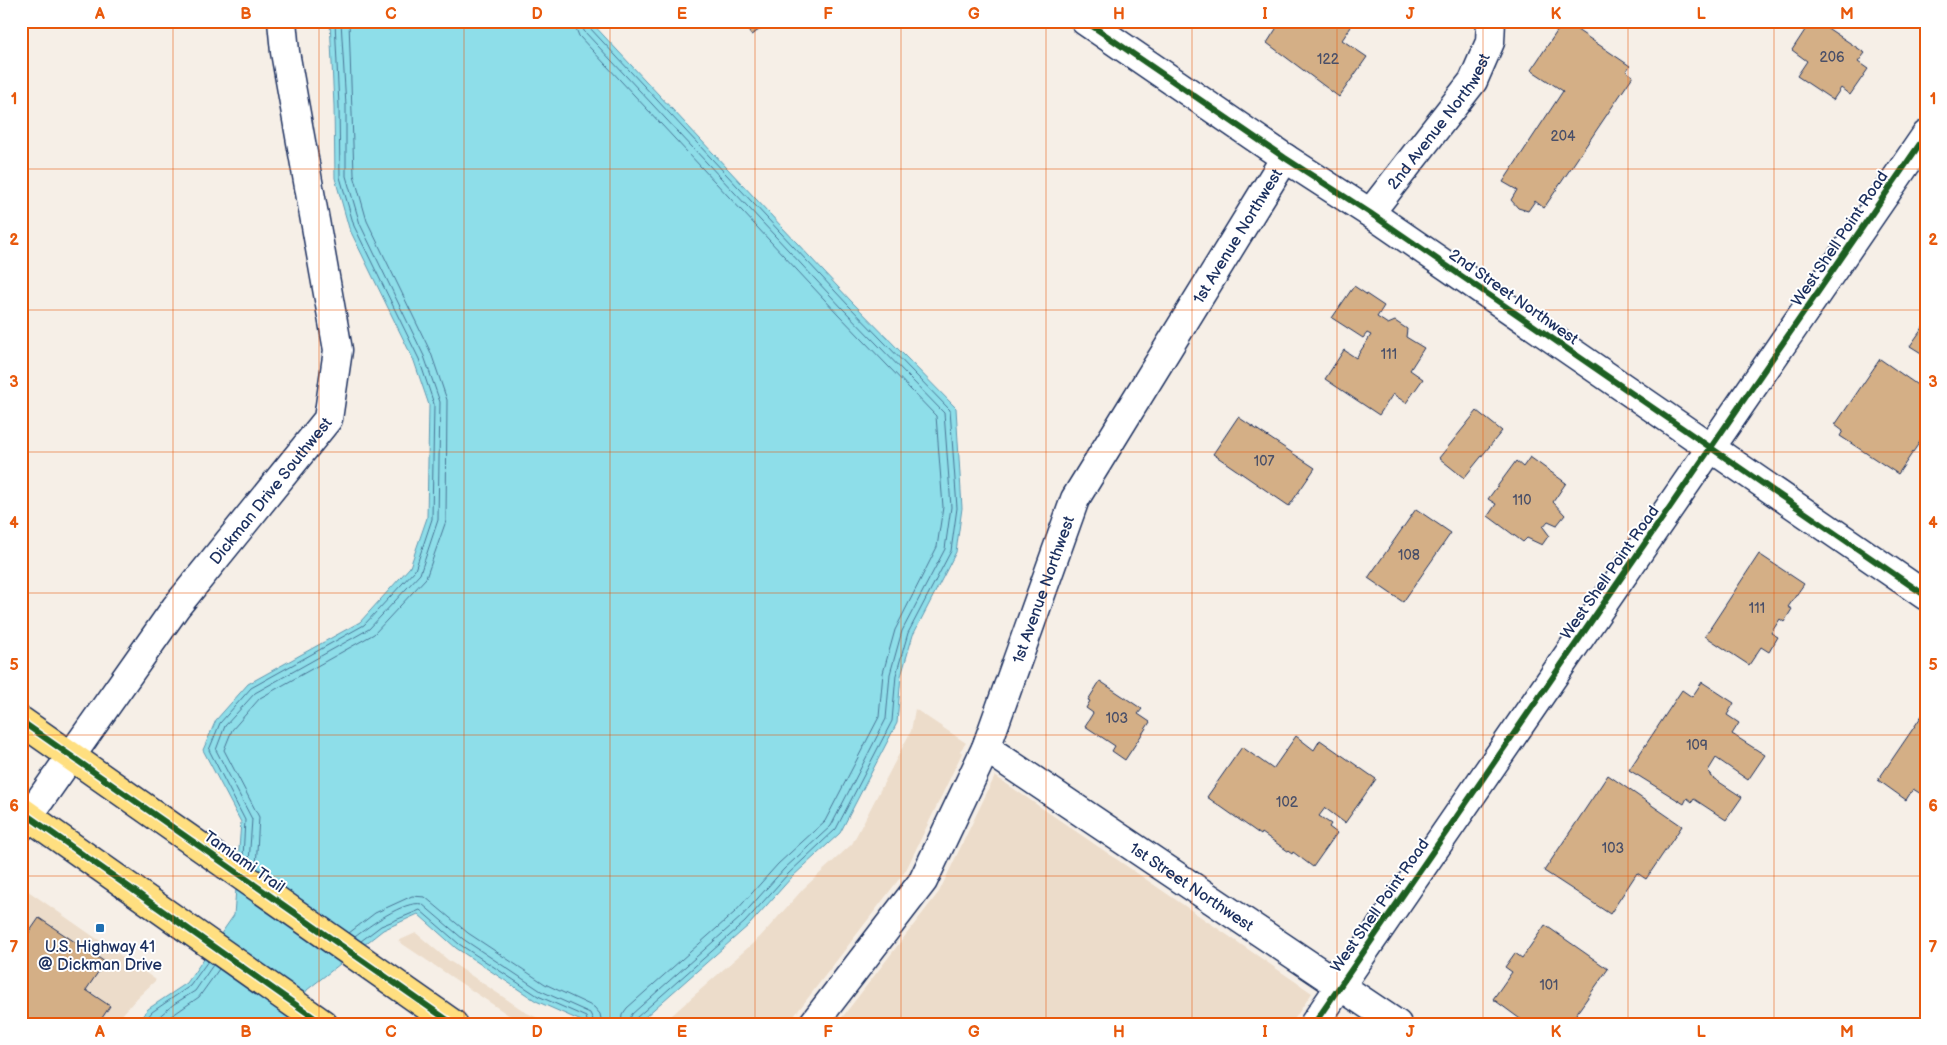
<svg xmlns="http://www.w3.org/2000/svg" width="1947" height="1045" viewBox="0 0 1947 1045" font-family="'Balsamiq Sans',sans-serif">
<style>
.built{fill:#ecdcca}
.water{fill:#8edee9;stroke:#6098b1}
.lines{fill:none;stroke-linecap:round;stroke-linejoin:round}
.shore{stroke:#497596;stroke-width:1}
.building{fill:#d4af86;stroke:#1b2f5e}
.minor-casing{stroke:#1b2f5e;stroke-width:31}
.major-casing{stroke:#1b2f5e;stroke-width:31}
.minor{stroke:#fff;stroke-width:28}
.major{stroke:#ffdf80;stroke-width:28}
.cycleway-casing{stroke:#fff;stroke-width:9}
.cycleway{stroke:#1b5e20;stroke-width:6}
.grid{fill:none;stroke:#e8590c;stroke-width:1;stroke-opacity:0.55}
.poi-dot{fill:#1f6fb2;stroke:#fff;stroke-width:2}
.labels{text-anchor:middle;stroke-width:4;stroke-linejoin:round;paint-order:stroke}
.number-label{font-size:14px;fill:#494f68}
.street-label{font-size:16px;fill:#1b2f5e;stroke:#fff}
.poi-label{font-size:16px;fill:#1b2f5e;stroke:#fff}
.neatline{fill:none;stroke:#e8590c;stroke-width:2}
.grid-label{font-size:16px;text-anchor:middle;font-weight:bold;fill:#e8590c}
</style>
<rect width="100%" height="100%" fill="#f6efe7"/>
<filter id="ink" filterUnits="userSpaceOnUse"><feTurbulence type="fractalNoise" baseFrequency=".02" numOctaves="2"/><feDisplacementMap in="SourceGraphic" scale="10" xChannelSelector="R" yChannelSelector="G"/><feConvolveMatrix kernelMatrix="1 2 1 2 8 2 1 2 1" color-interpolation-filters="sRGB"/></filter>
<g filter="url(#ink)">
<g class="built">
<path d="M915,709L966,743L960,751L962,753L906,870L788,1024H662L760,937L804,888L852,844L911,731Z"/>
<path d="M995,776L1312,993L1291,1024H837L939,892Z"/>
<path d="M21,886L156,980L136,999L114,1024H21Z"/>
<path d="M416,933L448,960L527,1013L551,1024H522L398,941Z"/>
</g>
<path class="water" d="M330,21H590L851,301L956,408L962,508L956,552L913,635L901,676L897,723L840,833L792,877L749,925L637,1024H588L536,1001L456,948L418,914L383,930L307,990L287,1024H136L148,1009L187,983L234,915L241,822L203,750L216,720L248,684L360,622L410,567L427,518L429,405L414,361L349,228L335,178L334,106Z"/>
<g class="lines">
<g class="shore">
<path d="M573,21L579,36L838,314L936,416L943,507L937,547L895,630L883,673L879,717L825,821L778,864L735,912L627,1008L622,1015L621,1024"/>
<path d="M581,21L584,31L843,309L944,413L951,507L945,549L902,631L890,674L886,719L831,826L784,869L741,917L632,1014L628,1024"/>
<path d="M587,21L589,27L848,305L950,410L957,508L951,551L908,633L896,675L892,721L836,829L788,874L745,922L636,1018L634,1024"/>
<path d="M243,858L245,820L209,750L220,723L251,688L364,625L415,570L432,519L434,404L419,359L354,226L340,177L339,106L335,21"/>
<path d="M249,863L252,819L216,750L225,726L255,693L369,629L420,574L438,520L440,402L424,356L360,224L346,176V106L341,21"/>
<path d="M256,868L259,817L224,750L232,730L260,698L374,634L426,578L446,521L447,400L431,353L367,221L354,175L349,21"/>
<path d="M349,933L375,913L412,896L425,897L468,933L545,984L594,1007L600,1014L602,1024"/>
<path d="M355,937C369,926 404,900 422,904L463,939L541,991L590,1013L595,1024"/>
<path d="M361,941L381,926L420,910L459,944L538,996L586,1017L588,1024"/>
<path d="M142,1024L152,1012L190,986L208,961"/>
<path d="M150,1024L174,1004L195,991L213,965"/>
<path d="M160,1024L199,997L219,969"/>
</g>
</g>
<g class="building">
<path d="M742,21H774L751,35Z"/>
<path d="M1281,21H1343L1351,27L1342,40L1367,57L1339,97L1267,43Z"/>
<path d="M1564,21L1630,66L1626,71L1633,76L1544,208L1535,201L1528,211L1518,208L1511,200L1517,190L1503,182L1563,91L1531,70Z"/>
<path d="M1811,21H1817L1865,53L1858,62L1868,69L1850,95L1841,88L1833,100L1797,76L1807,61L1792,50Z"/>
<path d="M1354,286L1384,306L1377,317L1388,324L1395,321L1407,329L1406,337L1424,348L1410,370L1423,379L1406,403L1393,394L1379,415L1325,379L1344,350L1356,358L1371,335L1367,333L1363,338L1332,318Z"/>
<path d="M1924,326L1926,328V356L1910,346Z"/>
<path d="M1880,359L1926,391V433L1898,474L1840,436L1843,431L1835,425Z"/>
<path d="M1477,411L1502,431L1464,478L1439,458Z"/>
<path d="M1238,417L1315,468L1289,506L1213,454Z"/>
<path d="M1530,457L1566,483L1553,502L1565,515L1557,525L1548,521L1543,527L1549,535L1542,545L1527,538L1523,542L1488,516L1496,504L1488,499L1516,461L1523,467Z"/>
<path d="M1416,509L1451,533L1403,602L1368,578Z"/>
<path d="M1759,554L1804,584L1788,607L1792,609L1784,622L1780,619L1771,633L1778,637L1769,652L1761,647L1749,665L1705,636Z"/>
<path d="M1100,681L1142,709L1138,714L1150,722L1125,760L1112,751L1115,746L1085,726L1093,713L1086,708L1090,701L1088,700Z"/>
<path d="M1702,682L1734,703L1727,715L1739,723L1732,734L1765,755L1748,780L1716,758L1708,771L1711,774L1710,776L1742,797L1726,820L1694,799L1692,802L1687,798L1684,804L1629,770L1682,690L1692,697Z"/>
<path d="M1925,711L1926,797L1913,789L1906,800L1878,780Z"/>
<path d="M1296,736L1314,750L1320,740L1376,779L1345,823L1325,808L1319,816L1331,824L1329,827L1337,833L1313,867L1293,852L1292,854L1262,833L1261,835L1207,797L1242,747L1273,769Z"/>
<path d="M1608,775L1682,826L1646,879L1637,873L1610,914L1544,871Z"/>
<path d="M39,918L105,962L86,990L110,1006L98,1024H21V944Z"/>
<path d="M1545,925L1608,969L1569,1024H1527L1493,999L1512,972L1505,967L1515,953L1522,958Z"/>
</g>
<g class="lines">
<defs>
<g id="minor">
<path d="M1085,21L1285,158L1370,213L1926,596"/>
<path id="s1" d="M1370,213L1473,81L1490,42L1491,21"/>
<path id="s2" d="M986,748L1397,1024"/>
<path id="s3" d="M21,827L176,607L328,419L338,350L285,52L282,21"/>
<path id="s4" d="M813,1024L923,881L986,748L1075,499L1285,158"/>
<path d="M1314,1024L1926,135"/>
</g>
<g id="major">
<path d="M21,721L453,1024"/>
<path d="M21,811L323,1024"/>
</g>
</defs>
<use href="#minor" class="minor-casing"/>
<use href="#major" class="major-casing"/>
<use href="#minor" class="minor"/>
<use href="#major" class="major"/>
<defs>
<g id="cycleway">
<path d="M1085,21L1285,158L1370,213L1926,596"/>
<path d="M21,721L453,1024"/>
<path d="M21,811L323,1024"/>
<path d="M1314,1024L1926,135"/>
</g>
</defs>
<use href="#cycleway" class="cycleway-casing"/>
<use href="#cycleway" class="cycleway"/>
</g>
</g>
<path class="grid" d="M173,21V1024M319,21V1024M464,21V1024M610,21V1024M755,21V1024M901,21V1024M1046,21V1024M1192,21V1024M1337,21V1024M1483,21V1024M1628,21V1024M1774,21V1024M21,169H1926M21,310H1926M21,452H1926M21,593H1926M21,735H1926M21,876H1926"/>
<rect class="poi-dot" x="95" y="923" width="10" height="10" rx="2.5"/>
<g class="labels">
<g class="number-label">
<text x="1832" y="62">206</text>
<text x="1328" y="64">122</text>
<text x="1563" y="141">204</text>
<text x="1389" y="359">111</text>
<text x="1264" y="466">107</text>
<text x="1522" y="505">110</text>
<text x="1409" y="560">108</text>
<text x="1757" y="613">111</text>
<text x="1117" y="723">103</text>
<text x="1697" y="750">109</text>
<text x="1287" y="807">102</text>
<text x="1613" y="853">103</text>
<text x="1549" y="990">101</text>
</g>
<g class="street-label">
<text dy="6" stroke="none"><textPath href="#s1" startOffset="115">2nd Avenue Northwest</textPath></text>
<text dy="6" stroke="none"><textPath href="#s4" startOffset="901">1st Avenue Northwest</textPath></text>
<text transform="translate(1839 238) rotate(-56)" y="6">West Shell Point Road</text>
<text transform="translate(1514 296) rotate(35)" y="6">2nd Street Northwest</text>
<text dy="6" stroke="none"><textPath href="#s3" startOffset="419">Dickman Drive Southwest</textPath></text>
<text transform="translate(1609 572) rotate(-55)" y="6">West Shell Point Road</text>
<text dy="6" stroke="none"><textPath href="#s4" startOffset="496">1st Avenue Northwest</textPath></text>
<text transform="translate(245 861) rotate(35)" y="6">Tamiami Trail</text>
<text dy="6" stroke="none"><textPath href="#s2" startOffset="248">1st Street Northwest</textPath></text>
<text transform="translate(1379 905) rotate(-55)" y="6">West Shell Point Road</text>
</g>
<g class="poi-label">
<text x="100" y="952">U.S. Highway 41<tspan x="100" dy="18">@ Dickman Drive</tspan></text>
</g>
</g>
<rect width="1947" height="1045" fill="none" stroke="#fff" stroke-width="55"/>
<rect x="28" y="28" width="1892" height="990" class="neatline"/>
<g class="grid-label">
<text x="100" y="19">A</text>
<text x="246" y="19">B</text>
<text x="391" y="19">C</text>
<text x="537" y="19">D</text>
<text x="682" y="19">E</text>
<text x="828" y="19">F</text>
<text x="974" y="19">G</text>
<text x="1119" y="19">H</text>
<text x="1265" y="19">I</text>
<text x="1410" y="19">J</text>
<text x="1556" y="19">K</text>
<text x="1701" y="19">L</text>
<text x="1847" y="19">M</text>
<text x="14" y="104">1</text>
<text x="1933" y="104">1</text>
<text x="14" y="245">2</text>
<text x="1933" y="245">2</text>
<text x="14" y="387">3</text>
<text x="1933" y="387">3</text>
<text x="14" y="528">4</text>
<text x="1933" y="528">4</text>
<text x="14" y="670">5</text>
<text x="1933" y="670">5</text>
<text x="14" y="811">6</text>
<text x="1933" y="811">6</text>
<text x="14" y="952">7</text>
<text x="1933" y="952">7</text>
<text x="100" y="1037">A</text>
<text x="246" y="1037">B</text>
<text x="391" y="1037">C</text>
<text x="537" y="1037">D</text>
<text x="682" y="1037">E</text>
<text x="828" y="1037">F</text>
<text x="974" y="1037">G</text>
<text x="1119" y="1037">H</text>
<text x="1265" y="1037">I</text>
<text x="1410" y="1037">J</text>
<text x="1556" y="1037">K</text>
<text x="1701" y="1037">L</text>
<text x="1847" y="1037">M</text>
</g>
</svg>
